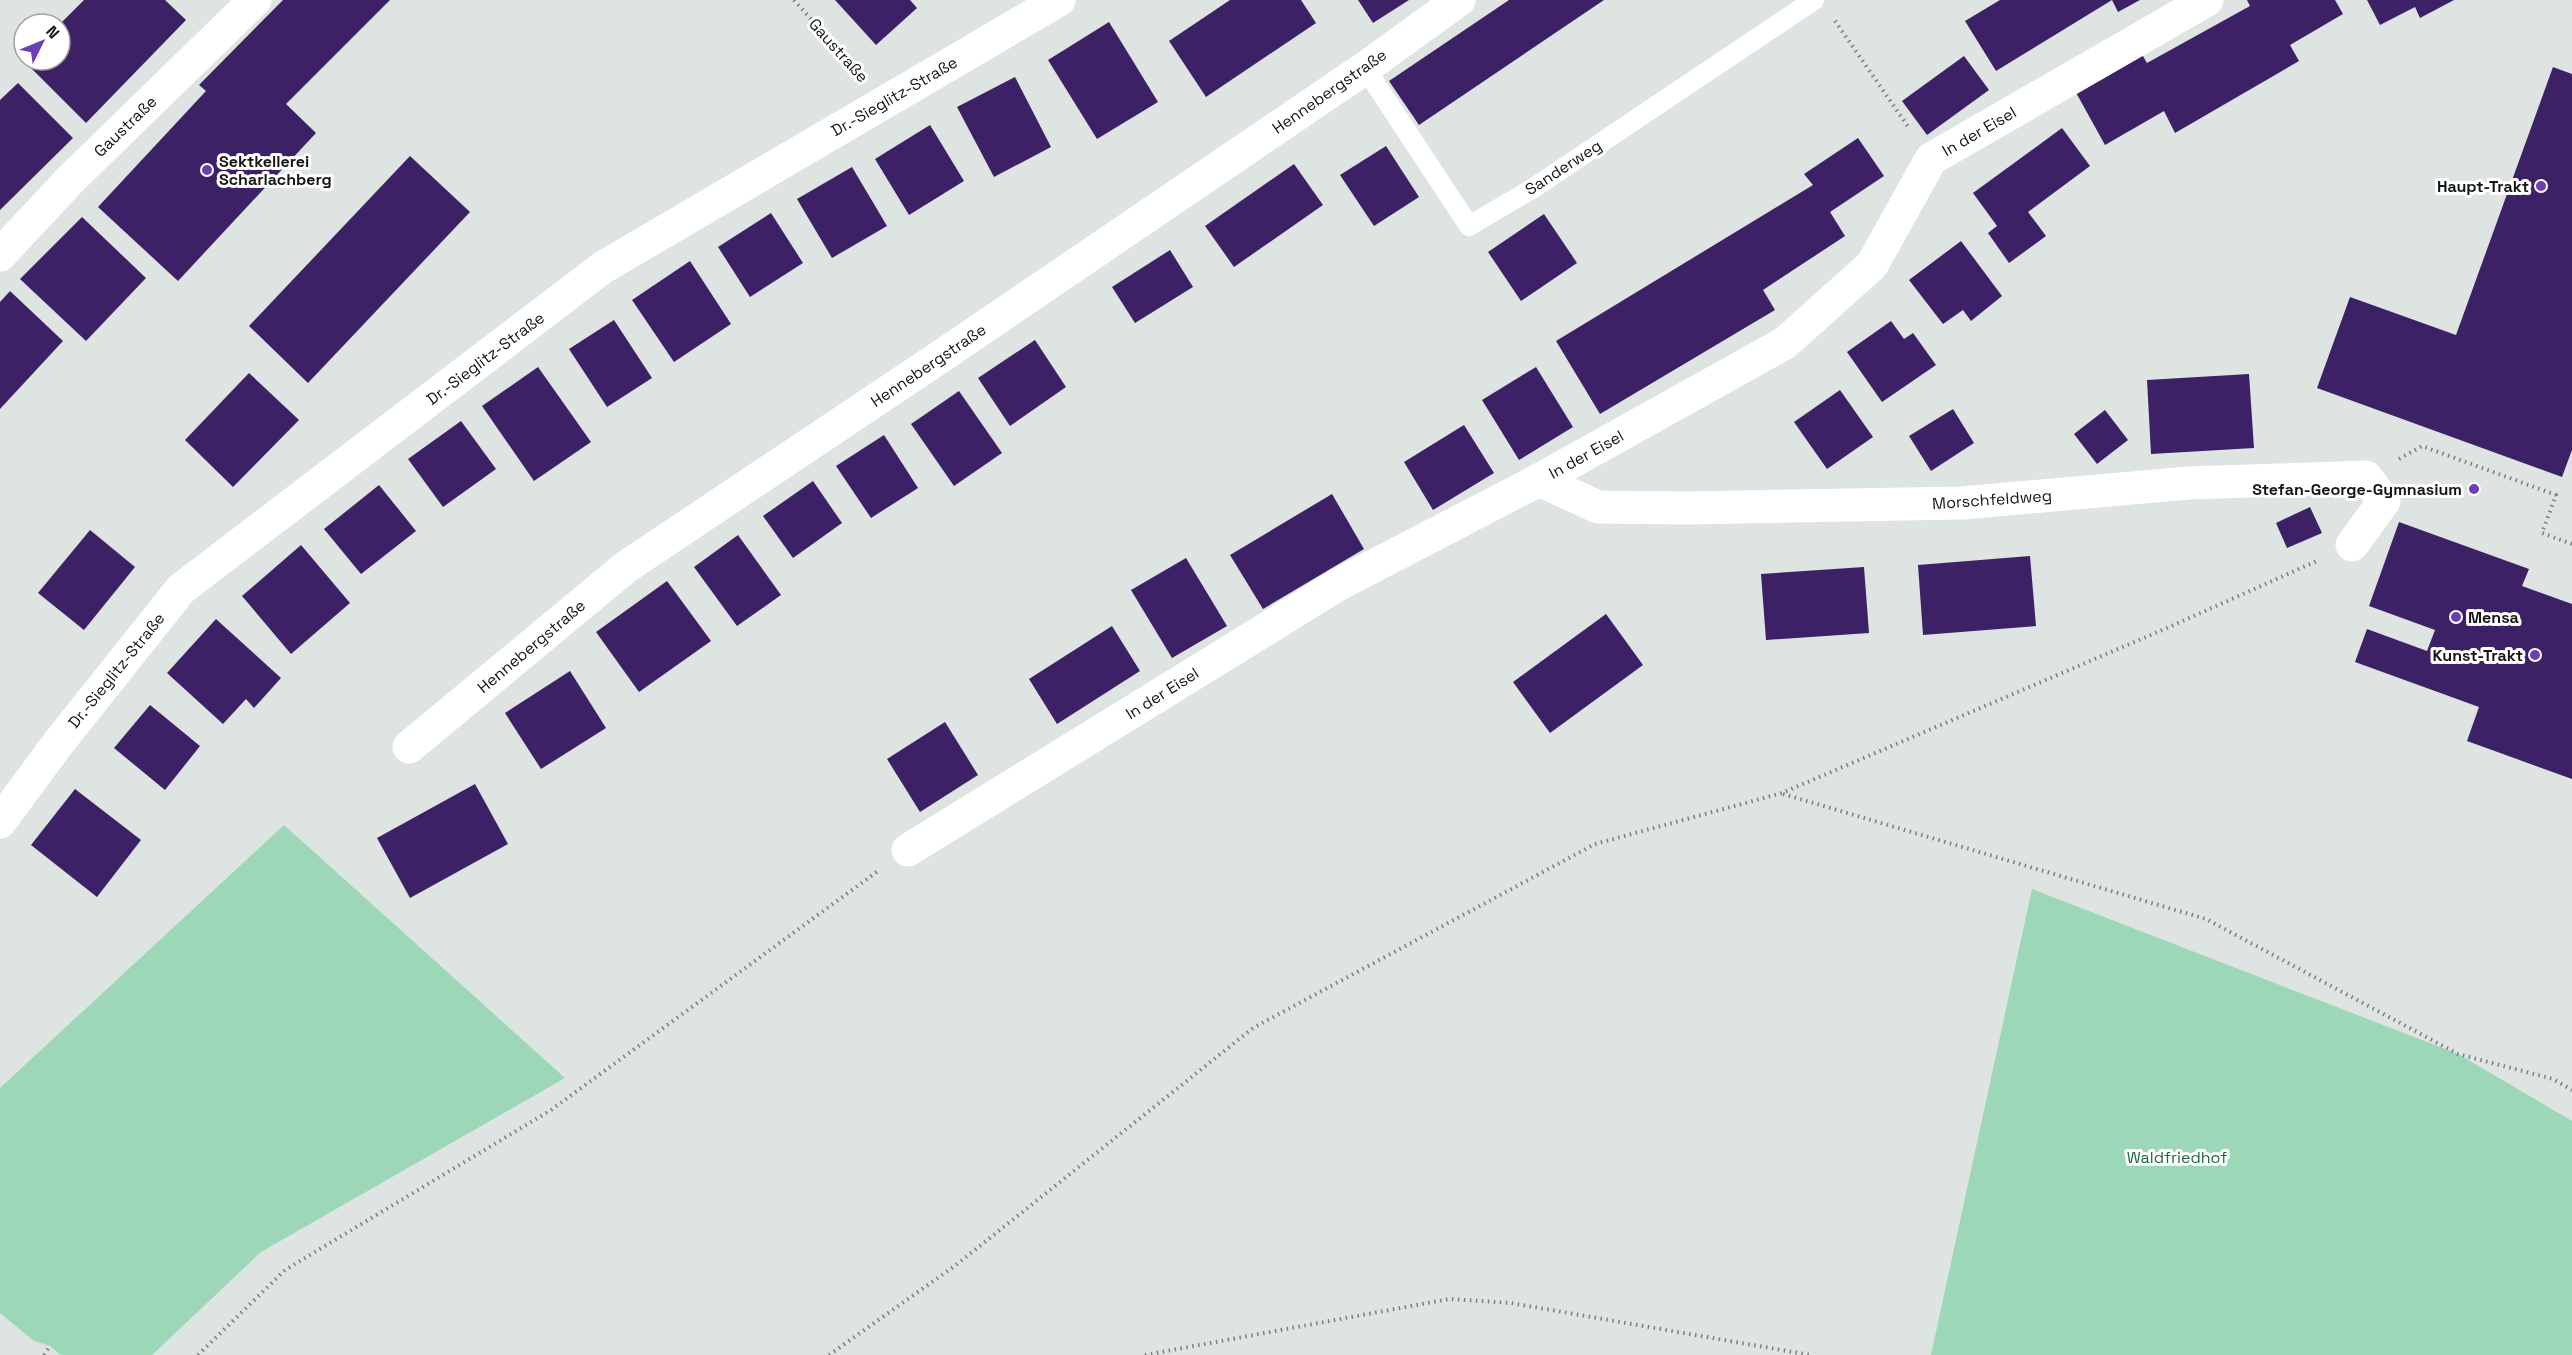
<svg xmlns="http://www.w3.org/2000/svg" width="2572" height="1355" viewBox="0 0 2572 1355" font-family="'Space Grotesk',sans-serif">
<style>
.green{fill:#9cd7b7}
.building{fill:#3d2167}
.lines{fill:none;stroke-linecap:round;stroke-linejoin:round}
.path{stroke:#7b7f7d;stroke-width:4;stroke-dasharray:1.5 4.5;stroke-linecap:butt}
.lane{stroke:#fff;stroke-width:20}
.street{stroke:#fff;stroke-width:33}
.poi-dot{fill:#6d3db4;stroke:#fff;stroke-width:2}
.labels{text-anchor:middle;stroke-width:6;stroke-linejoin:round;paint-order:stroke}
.street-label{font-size:16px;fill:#141615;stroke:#fff}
.poi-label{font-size:16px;font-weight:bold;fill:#141615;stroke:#fff;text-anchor:end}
.park-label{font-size:16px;fill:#1d6647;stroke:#fff}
</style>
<rect width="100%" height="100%" fill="#dee4e1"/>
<g class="green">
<path d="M284,825L565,1078L261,1252L152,1355H61L50,1346L34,1341L0,1313V1088Z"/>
<path d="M2032,889L2458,1054L2572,1121V1355H1931Z"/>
</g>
<g class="building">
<path d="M84,0H165L186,20L86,123L24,61L60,60V24Z"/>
<path d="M283,0H390L286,104L316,133L178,281L98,207L206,91L199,85Z"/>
<path d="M835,0H910L917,8L876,45Z"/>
<path d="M1230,0H1301L1316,23L1206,97L1169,41Z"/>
<path d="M1358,0H1409L1373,23Z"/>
<path d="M1509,0H1604L1419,125L1389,81Z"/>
<path d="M2000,0H2140L2118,12L2112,0L1996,71L1965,21Z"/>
<path d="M2247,0H2335L2343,14L2290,45L2299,61L2175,133L2164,111L2105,145L2074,89L2140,51L2147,63L2250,6Z"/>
<path d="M2367,0H2454L2420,18L2415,7L2380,25Z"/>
<path d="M1109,22L1158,102L1097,139L1048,60Z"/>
<path d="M1964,56L1989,90L1927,135L1902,101Z"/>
<path d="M2553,67L2572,74V450L2562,477L2317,388L2350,297L2456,335Z"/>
<path d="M1015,77L1051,147L994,177L957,107Z"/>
<path d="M18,83L73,138L0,210V100Z"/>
<path d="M930,125L964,181L909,215L875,159Z"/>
<path d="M2062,128L2090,166L2028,212L2046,236L2009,263L1988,233L1997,226L1973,193Z"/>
<path d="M1858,138L1884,176L1830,212L1845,236L1763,290L1775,310L1600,414L1556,341L1813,185L1804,174Z"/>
<path d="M1386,146L1419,197L1374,226L1340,175Z"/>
<path d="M410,156L470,212L308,383L249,326Z"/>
<path d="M1294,164L1323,205L1234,267L1205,226Z"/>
<path d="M852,167L887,226L832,258L797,199Z"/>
<path d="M771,213L803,263L750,297L718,247Z"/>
<path d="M1544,214L1577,263L1521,301L1488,252Z"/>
<path d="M82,217L146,278L86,341L20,279Z"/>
<path d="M1961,241L2002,296L1971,321L1963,310L1943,324L1909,280Z"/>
<path d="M1170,250L1193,287L1135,323L1112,287Z"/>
<path d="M690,261L731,324L674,362L632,300Z"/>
<path d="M10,291L63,341L0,409V302Z"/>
<path d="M614,320L652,378L607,407L569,349Z"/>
<path d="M1891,321L1904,339L1913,333L1936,365L1882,402L1847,352Z"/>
<path d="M1035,340L1066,387L1010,426L978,378Z"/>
<path d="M538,367L591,442L534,481L482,406Z"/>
<path d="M1536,367L1573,427L1519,460L1482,400Z"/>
<path d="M249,373L299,420L233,487L185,440Z"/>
<path d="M2249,374L2254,448L2151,454L2147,380Z"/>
<path d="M1840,390L1873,437L1827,469L1794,422Z"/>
<path d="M959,391L1002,453L954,486L911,424Z"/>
<path d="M1953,409L1974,443L1931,471L1909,436Z"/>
<path d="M2105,410L2128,440L2097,464L2074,434Z"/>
<path d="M461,421L496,469L443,507L408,459Z"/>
<path d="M1464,425L1494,473L1433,510L1404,462Z"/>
<path d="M884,435L918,488L871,518L836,466Z"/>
<path d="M813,481L842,523L793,558L763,516Z"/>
<path d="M379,485L416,531L361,574L324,529Z"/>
<path d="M1332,494L1364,549L1263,609L1230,555Z"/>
<path d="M2310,507L2322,533L2287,548L2276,523Z"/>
<path d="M2399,522L2529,569L2522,586L2572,604V779L2467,741L2479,707L2355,662L2367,629L2427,651L2435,630L2369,606Z"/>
<path d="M90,530L135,567L84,630L38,593Z"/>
<path d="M738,535L781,595L737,626L694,567Z"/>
<path d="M301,545L350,603L291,654L242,596Z"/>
<path d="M2030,556L2036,626L1923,635L1918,565Z"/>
<path d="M1186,558L1227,626L1172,658L1131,590Z"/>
<path d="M1864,567L1869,633L1766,640L1761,574Z"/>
<path d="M667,581L711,641L639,692L596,632Z"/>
<path d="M1606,614L1643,665L1550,733L1513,682Z"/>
<path d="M216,619L281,678L254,708L246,699L223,724L167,673Z"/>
<path d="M1112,626L1140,671L1057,724L1029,679Z"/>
<path d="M570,671L606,728L541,769L505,713Z"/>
<path d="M150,705L200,746L165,790L114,748Z"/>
<path d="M945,722L978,775L920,812L887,759Z"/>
<path d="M475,784L508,844L410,898L377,838Z"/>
<path d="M75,789L141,840L97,897L31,845Z"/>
</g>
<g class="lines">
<g class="path">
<path d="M794,0L859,73"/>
<path d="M1835,21L1909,128"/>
<path d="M2399,459L2422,446L2556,495L2542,533L2572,544"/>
<path d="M1783,794L2206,919L2458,1054L2553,1079L2572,1090"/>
<path d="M44,1355L50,1346"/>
<path d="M198,1355L285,1270L551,1110L878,871"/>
<path d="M829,1355L956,1265L1253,1028L1595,844L1782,793L2167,628L2319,560"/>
<path d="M1145,1355L1449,1299L1511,1303L1810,1355"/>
</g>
<path class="lane" d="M1365,68L1469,226L1532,189L1814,0"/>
<g class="street">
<path d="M0,255L70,180L255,0"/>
<path d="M1539,480L1598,507L1688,508L1962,503L2189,483L2366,477L2384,501L2352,545"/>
<path d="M409,747L626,567L940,357L1365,68L1459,0"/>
<path d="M0,822L56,746L181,589L602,268L1059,0"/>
<path d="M908,850L1339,584L1539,480L1785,343L1872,265L1931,159L2207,0"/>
</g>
</g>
<g class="poi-dot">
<circle cx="207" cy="170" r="6"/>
<circle cx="2541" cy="186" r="6"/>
<circle cx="2474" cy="489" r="6"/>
<circle cx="2456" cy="617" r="6"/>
<circle cx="2535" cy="655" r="6"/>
</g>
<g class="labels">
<g class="street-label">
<text transform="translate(839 50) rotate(48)" y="6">Gaustraße</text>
<text transform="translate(1329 91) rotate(-35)" y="6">Hennebergstraße</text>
<text transform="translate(894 96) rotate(-30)" y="6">Dr.-Sieglitz-Straße</text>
<text transform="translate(125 126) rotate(-44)" y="6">Gaustraße</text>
<text transform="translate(1979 131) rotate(-30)" y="6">In der Eisel</text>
<text transform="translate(1563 167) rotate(-33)" y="6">Sanderweg</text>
<text transform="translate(485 358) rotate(-37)" y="6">Dr.-Sieglitz-Straße</text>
<text transform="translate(928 365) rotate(-34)" y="6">Hennebergstraße</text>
<text transform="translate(1586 454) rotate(-29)" y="6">In der Eisel</text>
<text transform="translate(1992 499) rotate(-4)" y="6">Morschfeldweg</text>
<text transform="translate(531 646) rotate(-40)" y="6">Hennebergstraße</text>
<text transform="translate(116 670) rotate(-51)" y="6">Dr.-Sieglitz-Straße</text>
<text transform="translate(1162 693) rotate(-32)" y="6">In der Eisel</text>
</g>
<g class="poi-label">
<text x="219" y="167" text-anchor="start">Sektkellerei<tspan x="219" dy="18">Scharlachberg</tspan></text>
<text x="2529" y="192">Haupt-Trakt</text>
<text x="2462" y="495">Stefan-George-Gymnasium</text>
<text x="2468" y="623" text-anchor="start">Mensa</text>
<text x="2523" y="661">Kunst-Trakt</text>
</g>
<g class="park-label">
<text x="2177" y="1163">Waldfriedhof</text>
</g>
</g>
<g transform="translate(42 42) rotate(47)"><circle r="28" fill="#ffffff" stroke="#a1a2a1" stroke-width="1.5"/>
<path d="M0-4.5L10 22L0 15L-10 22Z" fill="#6d3db4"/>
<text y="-9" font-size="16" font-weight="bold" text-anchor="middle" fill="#141615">N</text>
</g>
</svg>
